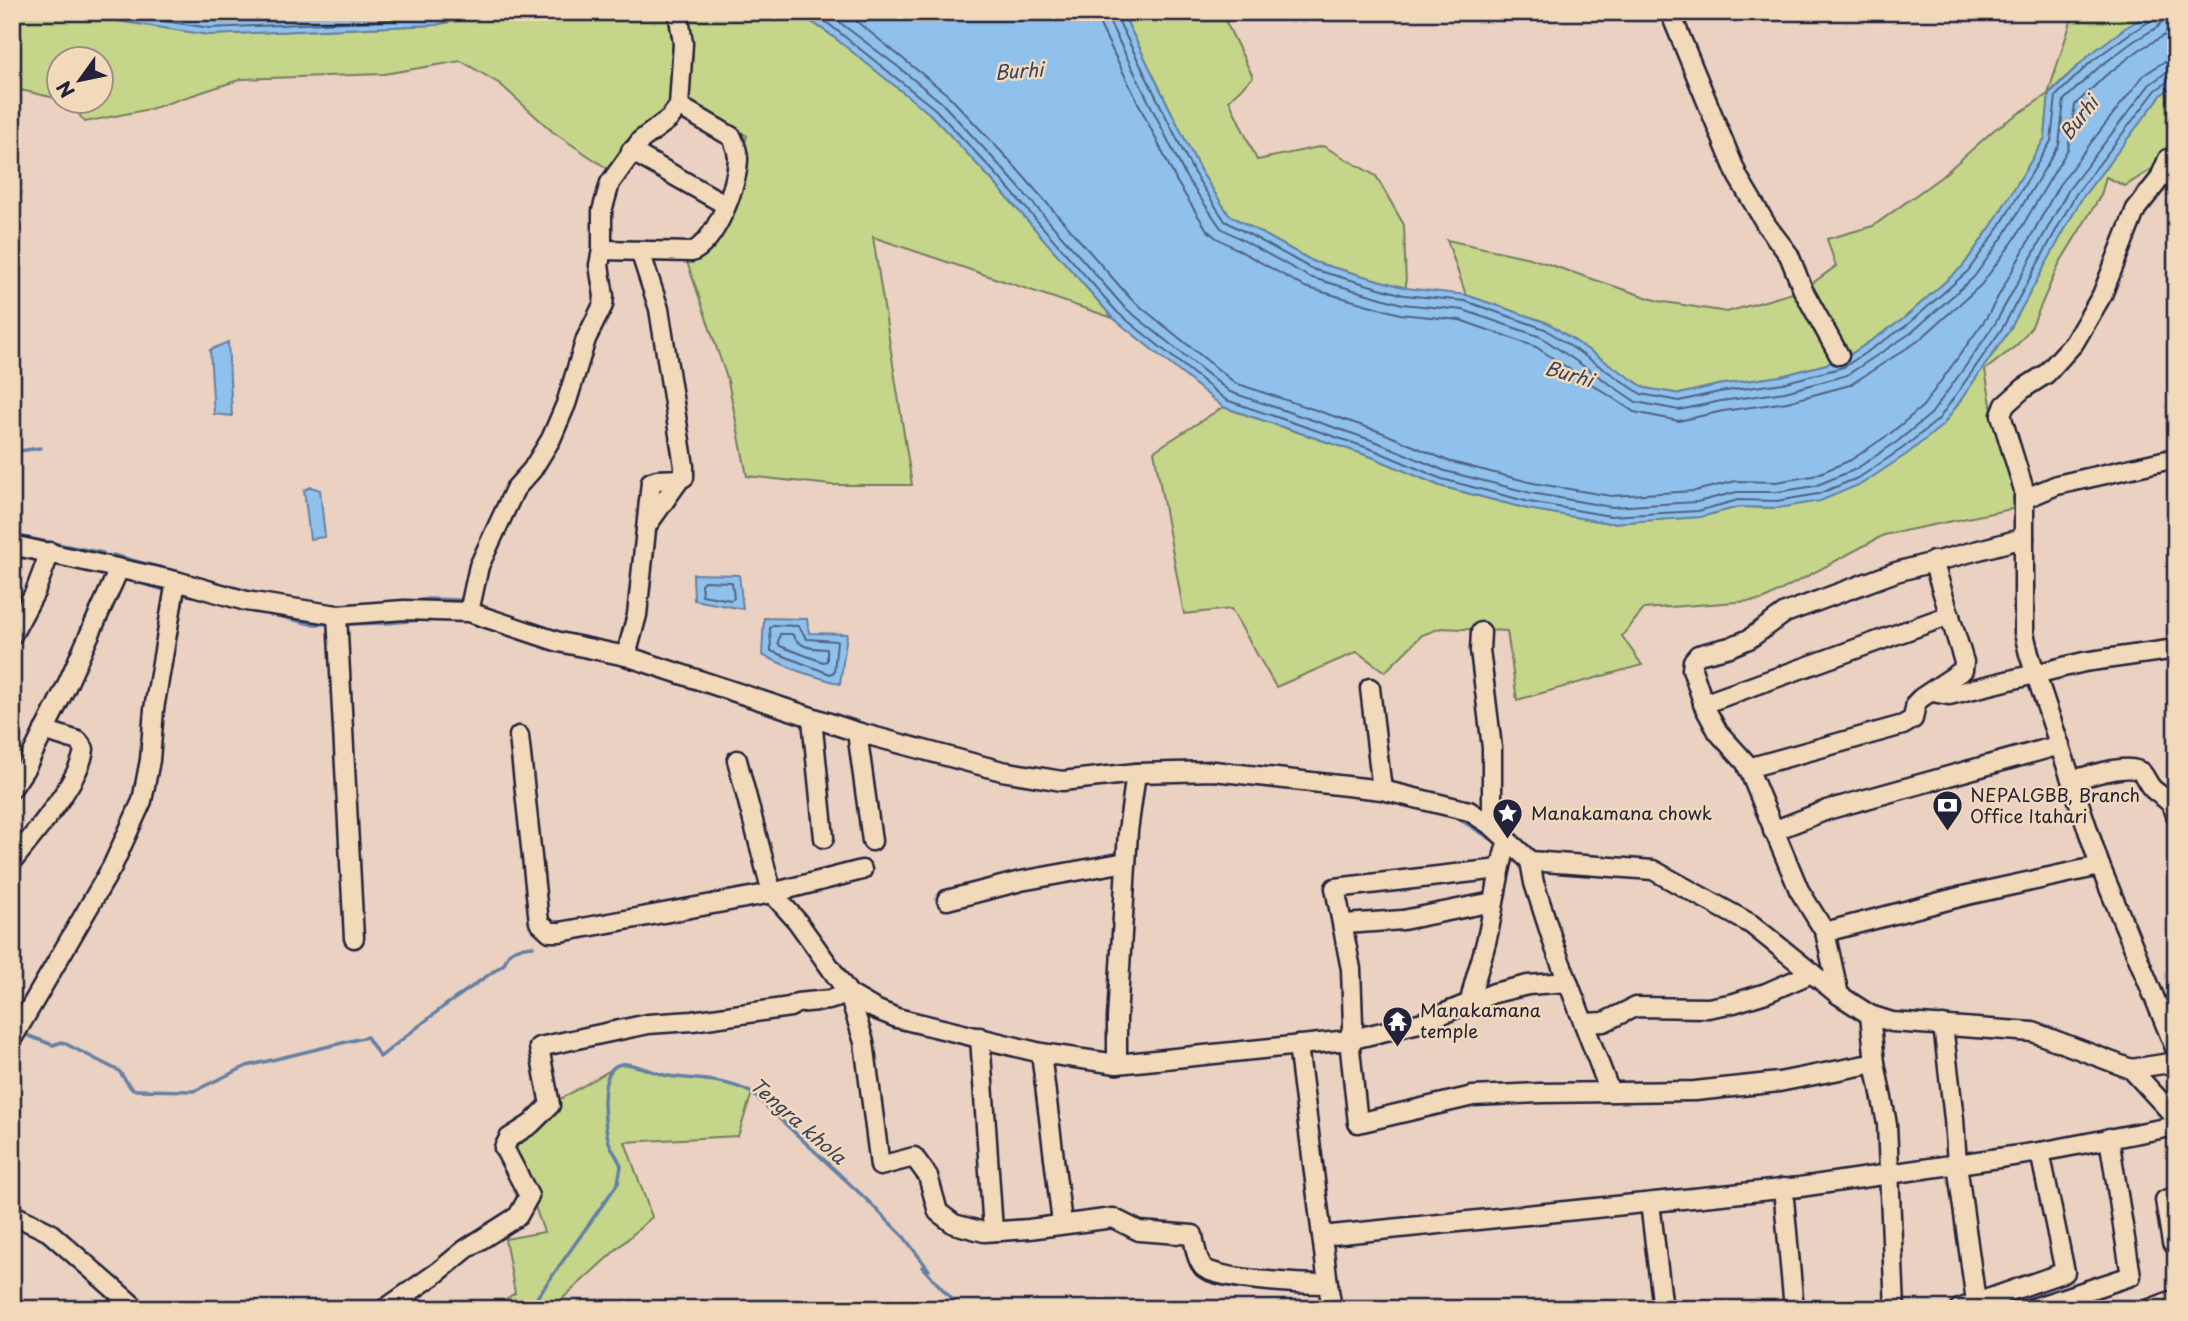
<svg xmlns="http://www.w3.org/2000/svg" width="2188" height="1321" viewBox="0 0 2188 1321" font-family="'Playpen Sans',sans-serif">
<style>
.green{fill:#c5d589;stroke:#747c62;stroke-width:2}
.water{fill:#90c1ec;stroke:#6481a5;stroke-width:2}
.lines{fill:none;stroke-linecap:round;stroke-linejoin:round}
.shore{stroke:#4e6282;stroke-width:2}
.stream{stroke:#6481a5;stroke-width:3.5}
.minor-casing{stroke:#22223b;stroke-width:23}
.minor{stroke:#f2d9ba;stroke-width:18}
.labels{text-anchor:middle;stroke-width:5;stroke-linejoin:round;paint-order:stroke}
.poi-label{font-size:18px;fill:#22223b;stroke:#f2d9ba;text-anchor:start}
.water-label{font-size:19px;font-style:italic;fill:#38425e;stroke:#f2d9ba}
</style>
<rect width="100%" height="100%" fill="#ead1c1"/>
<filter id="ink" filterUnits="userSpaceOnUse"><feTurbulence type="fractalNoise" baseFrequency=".0143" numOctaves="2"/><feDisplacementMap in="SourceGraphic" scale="14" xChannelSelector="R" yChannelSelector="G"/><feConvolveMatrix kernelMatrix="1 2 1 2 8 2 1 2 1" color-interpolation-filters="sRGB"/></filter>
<g filter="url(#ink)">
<g class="green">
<path d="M12,12H60L209,35L435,25L494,12H796C842,41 893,77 932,116C995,180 1053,250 1113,318L873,237L912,485H831L747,476L728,381L686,259L710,247L723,233L732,180L747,136L698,105L652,125L611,171L553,132L500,84L461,61L384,74L242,79L150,109L85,122L69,102H102V60H60L59,99L12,88Z"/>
<path d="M1122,12H1221L1253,77L1229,100L1257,160L1323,146L1376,176L1404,225L1406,288L1314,262L1229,215L1200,170Z"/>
<path d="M2074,12H2153C2113,34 2081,62 2049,93L2045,138L1992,225L1963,266L1902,320L1842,360L1781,376L1718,385L1680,394L1645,388L1548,323L1466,295L1447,240L1530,258L1658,301L1727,312L1803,290L1836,266L1827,239L1873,226L1941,177L1995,129L2048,94Z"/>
<path d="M2176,85V157L2168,159L2125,186L2106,177L2101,195L2059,264L2032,326L2017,345L1985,370L1992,410L1999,424L2026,506L1884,535L1763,600L1644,609L1622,636L1642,665L1517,700L1507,631L1441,628L1422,635L1385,672L1357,652L1276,687L1231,609L1184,614L1154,451L1223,407L1372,457L1440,486L1528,509L1610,523L1700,517L1739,507L1778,508L1943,425L2009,331L2082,198L2162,94Z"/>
<path d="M621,1064C636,1064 649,1072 664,1075C694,1081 724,1078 752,1093L738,1136L625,1142L652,1217L551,1309H490L515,1293L505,1239L544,1232L515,1150L531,1124L550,1105Z"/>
</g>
<g class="water">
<path d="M60,12H494L435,25L209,35Z"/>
<path d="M796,12H1122L1200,170L1229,215L1314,262L1406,288L1466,295L1548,323L1645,388L1680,394L1718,385L1781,376L1842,360L1902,320L1963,266L1992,225L2045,138L2049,94L2088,56L2125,28L2153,12H2176V85L2162,94L2082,198L2009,331L1943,425L1907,454L1863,483L1820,501L1778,508L1739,507L1700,517L1610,523L1528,509L1440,486L1372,457L1223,407L1113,318L991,179L930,114L826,31Z"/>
<path d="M228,342L232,416L214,414L210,350Z"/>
<path d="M311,487L320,490L325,537L310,539L304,490Z"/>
<path d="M693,574L739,575L743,609L694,600Z"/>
<path d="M764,618L807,619L809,633L847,634L840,684L798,671L762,655Z"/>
</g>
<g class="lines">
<g class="shore">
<path d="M104,12L210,28L434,18L462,12"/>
<path d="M163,12L210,19L374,12"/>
<path d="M810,12L830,25L935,109L996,174L1118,313L1226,400L1374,450L1442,479L1529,502L1610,516L1698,511L1738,500L1777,501L1818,494L1860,477L1903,448L1938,420L1974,369L2003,327L2076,194L2156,90L2170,80H2176"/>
<path d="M826,12L897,66L941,102L1002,168L1124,307L1230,392L1377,442L1445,471L1531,493L1611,507L1697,502L1737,492H1777L1815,486L1856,469L1898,441L1931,414L1967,364L1996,322L2069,189L2150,84L2167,72L2176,71"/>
<path d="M845,12L948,95L1010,161L1131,299L1235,383L1381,432L1448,461L1533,483L1611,496L1695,491L1736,481L1776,482L1813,476L1851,460L1891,433L1923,406L1987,317L2059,185L2103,127L2144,75L2162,63L2176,60"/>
<path d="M1097,12L1100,25L1177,182L1207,230L1215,237L1305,287L1400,314L1460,320L1536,347L1634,412L1679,421L1723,411L1787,402L1850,385L1918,341L1981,285L2014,240L2068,149L2075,105L2105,76L2139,50L2165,35L2172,23L2174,12"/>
<path d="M1108,12L1109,21L1186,177L1221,228L1309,277L1402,304L1463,310L1541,337L1636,402L1679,410L1721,401L1785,392L1847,375L1911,333L1974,277L2005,234L2059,145L2064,100L2098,68L2134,41L2158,27L2163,20V12"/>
<path d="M1117,12V18L1194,173L1225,221L1312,269L1404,295L1465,301L1545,329L1641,394L1679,401L1719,392L1783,383L1844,367L1906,326L1968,271L1998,229L2051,141L2056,96L2092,61L2129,34L2152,20L2155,12"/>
<path d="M704,581L732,582L734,598L731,600L702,595L701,584Z"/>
<path d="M773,625L798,626L807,639L837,641L834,672L830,674L771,651L770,628Z"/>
<path d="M780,634H792C801,649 811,648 827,649V661L823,662L780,646L778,643Z"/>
</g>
<g class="stream">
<path d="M12,452L40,448"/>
<path d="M12,535L103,553"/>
<path d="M113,555L270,597"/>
<path d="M12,557L38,559"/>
<path d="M140,583L168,591"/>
<path d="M182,594L201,597"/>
<path d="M409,602L428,599L462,600"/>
<path d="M263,612L311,624H331"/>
<path d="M447,620L465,621L507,634"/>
<path d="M342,624L387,623L432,619"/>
<path d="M1454,816L1496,842"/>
<path d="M21,1033L53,1045L62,1042L119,1071L131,1088L136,1090L194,1091L247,1066L367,1037L380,1057L443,1007L504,964C510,947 516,948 533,946"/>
<path d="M527,1309L531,1306L618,1183L621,1166C618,1157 612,1151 609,1142C604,1125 597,1068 621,1064C633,1062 655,1074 668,1076C697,1080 726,1079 752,1093L865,1198L904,1237L929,1270L922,1267L961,1309"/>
</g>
<defs>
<g id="minor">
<path d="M1670,12L1738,177L1767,226L1789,255L1803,290L1839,355"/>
<path d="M631,151L726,205"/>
<path d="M2176,157L2168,159L2159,180L2136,209L2102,295L2074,343L2046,374L2024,388L2005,405L2001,415L2024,490V633L2029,654L2100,866L2176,1050"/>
<path d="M602,250V211L610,183L641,140L669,119L679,106L683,43L678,12"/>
<path d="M2024,499L2057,485L2176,458"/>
<path d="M648,524L680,479"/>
<path d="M12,545L176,581L246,601L337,615L404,610L469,612L559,642L626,656L857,732L1002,771L1062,781L1136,773L1214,771L1382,790L1469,811L1492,826L1530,861L1653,870L1751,924L1839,995L1870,1015L1892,1022L2033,1032L2131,1069L2176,1062"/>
<path d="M469,612L479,566L515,489L532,470L551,439L566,404L586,339L603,305L604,296L599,265L602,250L692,252C717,240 737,185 738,159C738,151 735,144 732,137L679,106"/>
<path d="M337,615L354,938"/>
<path d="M1481,632L1480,650L1492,748V826"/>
<path d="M12,635L35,592L50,552"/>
<path d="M626,656L637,615L651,482L657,480L680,479L684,477V466L659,309L640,251"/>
<path d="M1370,688L1382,790"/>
<path d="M1932,692L1949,695L2084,662L2176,649"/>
<path d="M1703,704L1950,615"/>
<path d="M812,719L824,838"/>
<path d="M857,732L872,841"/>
<path d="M519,736L539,922L550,932H560L772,893L862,870"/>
<path d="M737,760L772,893L797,921L849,994L864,1042L880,1166L914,1157L928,1176L938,1212L954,1224L984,1232L1029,1229L1113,1218L1139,1231L1193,1235C1195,1246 1196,1258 1203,1267C1213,1280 1308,1284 1328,1284L1332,1309"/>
<path d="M1748,768L1903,725L1913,719L1916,703L1921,698L1963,670L1964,662L1933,561"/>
<path d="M2072,780C2087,777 2130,761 2142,773C2147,779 2148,786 2155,791C2165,799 2172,801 2176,815"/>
<path d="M12,788L26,767L66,687L119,569"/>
<path d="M1773,831L1827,810L2060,745"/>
<path d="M1530,861L1534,883L1555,948L1610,1092"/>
<path d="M12,862C32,836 81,780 84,749L78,741L44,730"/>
<path d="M1499,869L1335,888L1351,969L1353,1024L1349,1040L1358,1123L1473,1096L1541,1093L1695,1091L1779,1082L1875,1063"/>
<path d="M947,900L1021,881L1126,862"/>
<path d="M1344,924L1403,920L1493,902"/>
<path d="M1825,932L1967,895L2100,866"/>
<path d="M1839,995L1825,932L1799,890L1746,763L1718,732L1705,708L1692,669L1693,661L1698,655L1730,647L1749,639L1785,613L1896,572L2024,538"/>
<path d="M1470,1002C1474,980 1482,960 1487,938C1495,905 1497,873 1508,841"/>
<path d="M1870,1015L1875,1063L1887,1124L1895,1309"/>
<path d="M1584,1023L1604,1022L1635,1007L1708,1008L1734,1003L1766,993L1812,973"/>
<path d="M1943,1025L1954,1119L1957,1164L1977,1309"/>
<path d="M980,1037L993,1231"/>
<path d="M12,1039L112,867L142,801L150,760L154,709L176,581"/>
<path d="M1298,1045L1328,1284"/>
<path d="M1041,1053L1062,1223"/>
<path d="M1117,1064V1019L1128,831L1136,773"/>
<path d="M2131,1069L2176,1118"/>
<path d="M1783,1188L1794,1309"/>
<path d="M1650,1203L1663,1309"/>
<path d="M12,1214L49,1232L137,1309"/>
<path d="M1322,1236L1800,1187L2040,1152L2176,1126"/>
<path d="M2172,1243L2165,1200L2176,1197"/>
<path d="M385,1309L438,1272L466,1249L518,1216L529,1196L504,1148L509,1138L531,1124L550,1105L539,1047L648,1024L692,1021L790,1007L797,1003L829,1000L849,994L875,1009L897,1018L1041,1053L1117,1064L1349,1040L1423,1022L1494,993L1528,985L1568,982"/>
<path d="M1959,1309L2065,1272L2040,1152"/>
<path d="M2030,1309L2131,1276L2109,1138"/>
<path d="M2150,1309L2176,1299"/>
</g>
</defs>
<use href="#minor" class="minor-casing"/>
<use href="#minor" class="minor"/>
</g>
</g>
<defs>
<symbol id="bank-pin" viewBox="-11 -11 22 30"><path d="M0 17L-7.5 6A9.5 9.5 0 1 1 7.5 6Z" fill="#22223b" stroke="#f2d9ba"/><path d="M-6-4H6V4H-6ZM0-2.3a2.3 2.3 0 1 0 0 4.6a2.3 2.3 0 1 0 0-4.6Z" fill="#fff"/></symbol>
<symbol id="sight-pin" viewBox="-11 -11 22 30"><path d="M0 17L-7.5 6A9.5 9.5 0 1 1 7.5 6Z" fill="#22223b" stroke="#f2d9ba"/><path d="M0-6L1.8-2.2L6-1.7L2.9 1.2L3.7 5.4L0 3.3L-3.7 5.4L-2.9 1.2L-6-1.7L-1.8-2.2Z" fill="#fff"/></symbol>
<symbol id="temple-pin" viewBox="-11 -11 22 30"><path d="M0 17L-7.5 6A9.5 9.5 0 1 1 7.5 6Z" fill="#22223b" stroke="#f2d9ba"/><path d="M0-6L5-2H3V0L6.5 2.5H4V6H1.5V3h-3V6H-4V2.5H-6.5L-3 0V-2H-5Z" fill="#fff"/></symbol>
</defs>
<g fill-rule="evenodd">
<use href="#bank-pin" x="1930" y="788" width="35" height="47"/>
<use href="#sight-pin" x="1490" y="796" width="35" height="47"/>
<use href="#temple-pin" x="1380" y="1004" width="35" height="47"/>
</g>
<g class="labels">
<g class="poi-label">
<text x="1970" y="802">NEPALGBB, Branch<tspan x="1970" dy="21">Office Itahari</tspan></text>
<text x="1531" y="820">Manakamana chowk</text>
<text x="1420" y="1017">Manakamana<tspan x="1420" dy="21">temple</tspan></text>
</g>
<g class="water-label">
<text transform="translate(1019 71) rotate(-4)" y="7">Burhi</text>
<text transform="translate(2079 118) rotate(-52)" y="7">Burhi</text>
<text transform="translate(1569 374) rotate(16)" y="7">Burhi</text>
<text transform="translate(798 1121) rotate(41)" y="7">Tengra khola</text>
</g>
</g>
<rect width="2188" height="1321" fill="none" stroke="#f2d9ba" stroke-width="42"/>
<rect x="21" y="21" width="2146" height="1279" fill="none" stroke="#22223b" stroke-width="2.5" filter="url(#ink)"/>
<g transform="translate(80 80) rotate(237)"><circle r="33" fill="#f2d9ba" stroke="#9f9087" stroke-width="2"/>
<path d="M0-5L12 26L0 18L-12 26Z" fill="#22223b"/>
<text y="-10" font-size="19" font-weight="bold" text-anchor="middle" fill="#22223b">N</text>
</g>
</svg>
